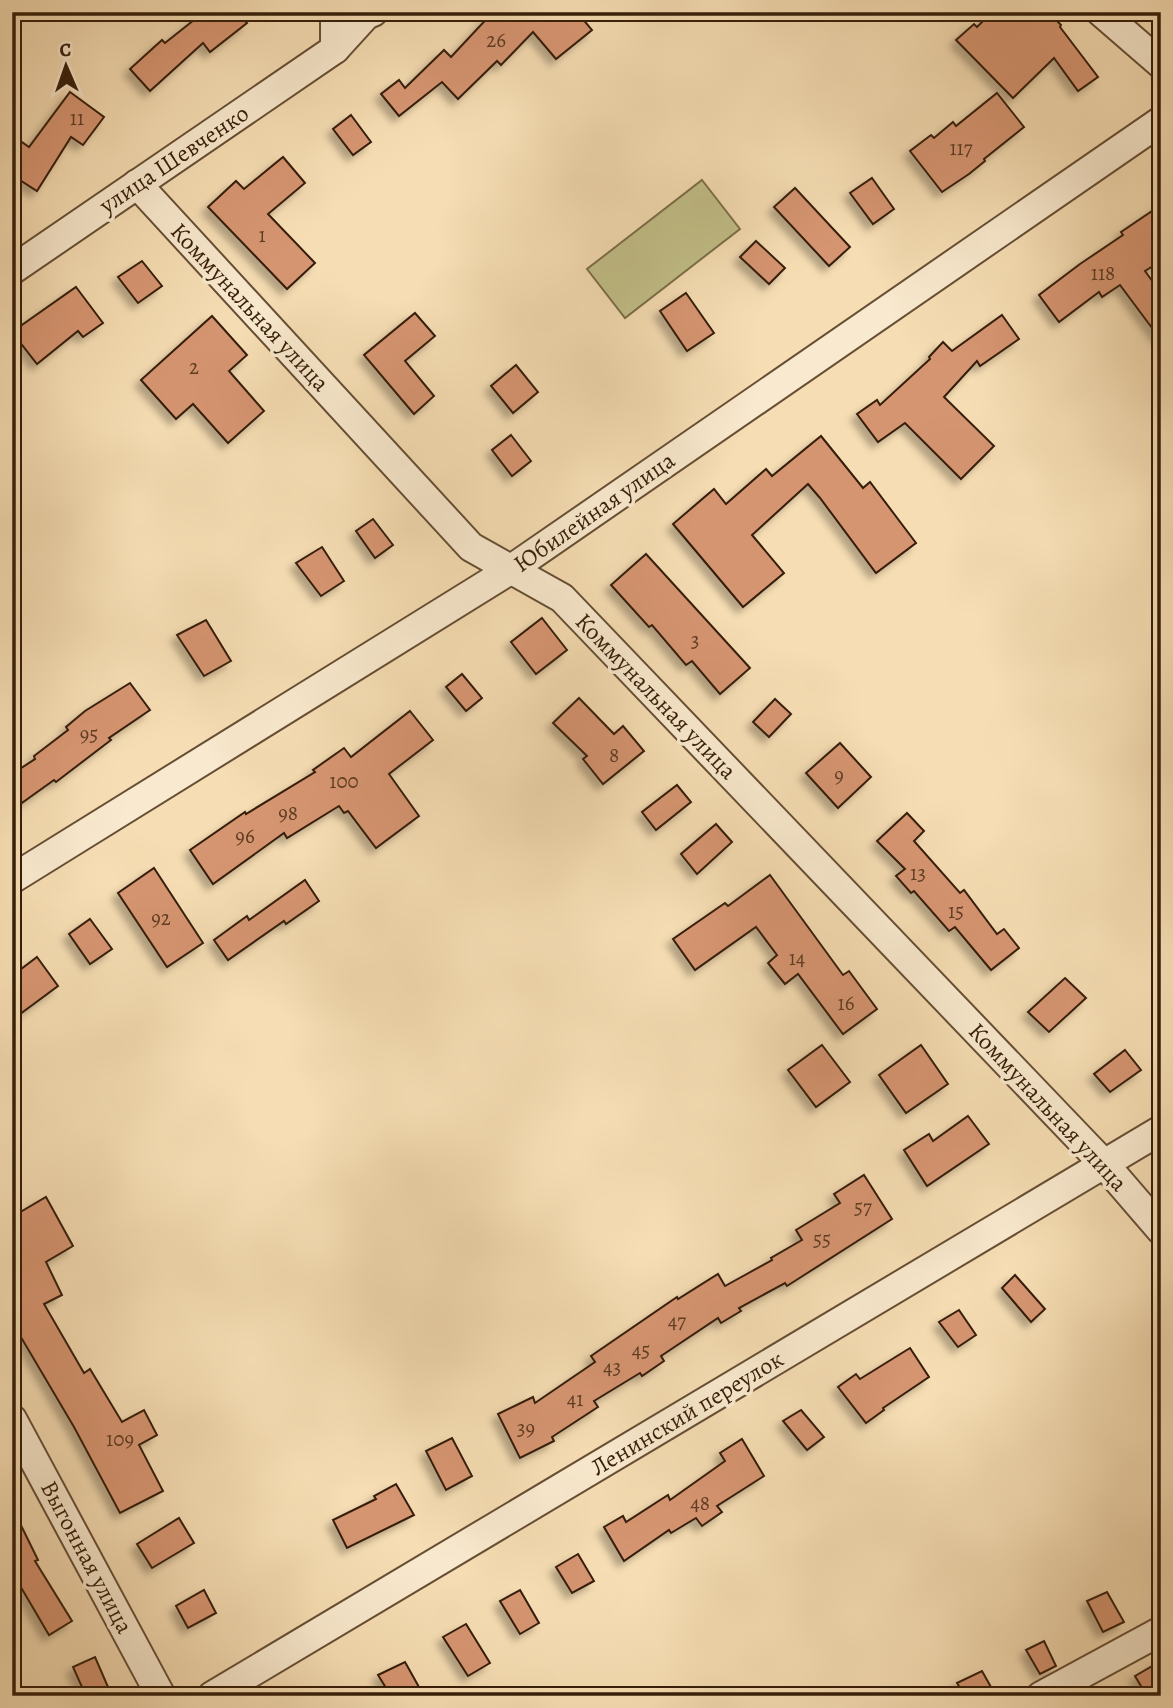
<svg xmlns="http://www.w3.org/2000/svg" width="1173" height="1708" viewBox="0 0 1173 1708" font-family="Alegreya,serif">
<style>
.green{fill:#c2bf88;stroke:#7c6e48;stroke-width:2}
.building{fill:#d69571;stroke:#361e09;stroke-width:2;filter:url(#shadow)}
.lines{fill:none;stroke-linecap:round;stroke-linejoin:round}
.minor-casing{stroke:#664e34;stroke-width:32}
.minor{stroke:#f9e9ce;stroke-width:28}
.labels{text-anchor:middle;stroke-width:7;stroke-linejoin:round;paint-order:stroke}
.number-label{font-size:21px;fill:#5e3c23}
.street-label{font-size:24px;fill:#361e09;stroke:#f9e9ce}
</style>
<defs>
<filter id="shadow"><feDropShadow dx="-6" dy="6" stdDeviation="3.5" flood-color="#0004"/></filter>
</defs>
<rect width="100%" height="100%" fill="#f6ddb3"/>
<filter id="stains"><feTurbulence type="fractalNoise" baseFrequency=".00286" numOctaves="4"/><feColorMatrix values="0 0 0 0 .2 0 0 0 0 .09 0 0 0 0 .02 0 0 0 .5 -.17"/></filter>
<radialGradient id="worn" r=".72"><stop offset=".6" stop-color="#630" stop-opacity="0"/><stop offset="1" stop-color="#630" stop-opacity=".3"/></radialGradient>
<path class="green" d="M702,180L740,229L625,318L587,269Z"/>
<g class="building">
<path d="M204,12H238L247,23L210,52L203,43L150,91L130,69L162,40L165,43Z"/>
<path d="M493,12H577L592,30L556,59L533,32L501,65L497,61L458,99L442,82L399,116L381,94L399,80L405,88L444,50L451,57Z"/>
<path d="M992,12H1048L1061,25L1060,27L1098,77L1078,91L1054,58L1013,98L956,40L974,24L977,27Z"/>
<path d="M70,92L104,117L83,145L71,137L37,191L12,175V151L19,140L29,147Z"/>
<path d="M997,93L1024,127L984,159L985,161L969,174L942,192L910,151L931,135L934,138L953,122L956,126Z"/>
<path d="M351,115L371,142L353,155L333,129Z"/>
<path d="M283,157L305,183L268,214L315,263L287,289L208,207L236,181L244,189Z"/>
<path d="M872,178L894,209L873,224L850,193Z"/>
<path d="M795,188L850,247L829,266L774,207Z"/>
<path d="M1161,205V261L1145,271L1161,293V340L1120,285L1102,297L1099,292L1059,322L1039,295L1080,264L1123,235L1121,232Z"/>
<path d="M756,241L785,268L769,284L740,257Z"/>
<path d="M142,261L162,286L138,303L118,277Z"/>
<path d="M76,287L103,323L83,337L78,331L37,364L12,332Z"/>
<path d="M686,293L714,333L687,351L660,311Z"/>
<path d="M415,313L435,336L405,361L434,396L414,414L364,355Z"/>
<path d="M1002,315L1019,339L980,366L977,361L944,397L994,446L961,479L905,423L878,442L857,414L877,400L880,405L930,359L929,357L943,342L952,351Z"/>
<path d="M212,316L247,355L229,371L264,411L228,443L193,404L176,419L141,380Z"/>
<path d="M516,365L538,392L513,413L491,386Z"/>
<path d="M511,435L531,461L512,476L492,450Z"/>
<path d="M821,436L863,488L870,482L916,543L876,573L820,498L808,484L752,535L784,573L743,607L673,524L714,489L726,504L766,469L772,476Z"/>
<path d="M373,519L393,545L375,558L356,531Z"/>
<path d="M322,547L344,581L321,596L296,563Z"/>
<path d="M646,554L750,668L720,694L692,661L686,665L652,625L649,627L611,585Z"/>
<path d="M542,618L567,650L536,674L511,642Z"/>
<path d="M206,620L231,661L204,676L177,635Z"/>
<path d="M462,674L482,698L466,711L446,687Z"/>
<path d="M130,683L150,710L109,738L111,740L56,782L54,780L12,810V774L35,759L34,756L68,730L66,727L85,711Z"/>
<path d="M579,698L614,734L623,726L644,751L603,784L583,759L587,756L553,723Z"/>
<path d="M775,699L791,714L769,737L753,722Z"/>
<path d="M410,711L433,740L389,774L419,816L376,848L348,811L344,813L339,806L287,838L284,833L213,884L190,850L245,812L246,814L315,772L313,770L344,748L351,757Z"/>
<path d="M840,743L871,777L838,808L806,773Z"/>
<path d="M677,785L691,802L656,830L642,812Z"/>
<path d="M907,813L924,831L914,841L960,893L964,890L997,934L1004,929L1019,948L991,970L955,927L949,931L914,891L911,893L896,876L905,869L877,841Z"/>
<path d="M716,824L732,842L697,874L681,854Z"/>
<path d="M154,868L203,943L167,967L118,893Z"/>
<path d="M770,875L843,975L849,971L877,1009L843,1034L798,974L785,984L768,963L777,955L756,927L695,970L673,939L725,903L728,906Z"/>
<path d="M305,880L319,901L286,924L284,921L228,960L214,940L247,916L249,920Z"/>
<path d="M90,919L112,949L90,964L69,934Z"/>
<path d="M37,957L58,986L12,1020V976Z"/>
<path d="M1065,978L1086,998L1049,1032L1028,1012Z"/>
<path d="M822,1045L850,1082L816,1107L788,1070Z"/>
<path d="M921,1045L948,1084L906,1113L879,1075Z"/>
<path d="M1125,1050L1141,1070L1110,1092L1094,1074Z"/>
<path d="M968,1116L989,1144L927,1186L904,1150L929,1134L933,1141Z"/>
<path d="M864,1175L892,1219L787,1286L785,1283L739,1308L741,1311L721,1323L718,1318L661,1356L664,1361L642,1376L640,1373L594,1401L598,1407L552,1437L554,1441L520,1458L498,1414L533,1397L535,1403L595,1362L591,1356L677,1297L678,1299L718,1274L725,1286L772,1260L771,1258L802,1240L796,1230L840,1203L834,1194Z"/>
<path d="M46,1197L73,1246L46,1262L62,1295L44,1304L84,1373L90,1369L122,1422L144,1410L157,1435L139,1445L163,1491L120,1513L74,1427L12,1322V1217Z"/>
<path d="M1015,1275L1045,1309L1031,1322L1002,1288Z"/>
<path d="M959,1310L976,1335L958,1347L939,1322Z"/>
<path d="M910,1348L929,1377L883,1408L884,1410L866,1423L838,1387L856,1374L860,1379Z"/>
<path d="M801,1410L824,1437L807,1450L783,1421Z"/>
<path d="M452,1438L472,1476L446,1490L426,1451Z"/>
<path d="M742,1439L764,1476L717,1506L722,1512L702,1526L696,1518L671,1533L669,1530L624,1561L604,1527L623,1516L626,1522L668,1495L670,1500L725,1461L720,1453Z"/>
<path d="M396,1484L414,1515L347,1548L333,1520L376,1499L374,1496Z"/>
<path d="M12,1507L38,1560L35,1561L72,1621L49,1635L12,1572Z"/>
<path d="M179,1518L194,1543L152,1568L137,1544Z"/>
<path d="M578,1554L594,1581L572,1593L556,1567Z"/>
<path d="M204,1590L216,1613L188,1628L176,1606Z"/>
<path d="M520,1590L539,1623L520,1634L500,1601Z"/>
<path d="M1107,1592L1124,1622L1103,1632L1087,1601Z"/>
<path d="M466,1624L490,1663L468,1676L443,1637Z"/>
<path d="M1044,1641L1056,1666L1040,1674L1026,1650Z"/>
<path d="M95,1657L108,1687L86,1696L73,1667Z"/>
<path d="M1161,1661V1696H1147L1135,1676Z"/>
<path d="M405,1662L424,1696H391L378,1675Z"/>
<path d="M982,1671L996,1696H965L957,1683Z"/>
</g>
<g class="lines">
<defs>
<g id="minor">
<path d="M1101,12L1161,64"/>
<path d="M335,49L366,15L373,12"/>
<path d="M137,184L471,547L562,598L1105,1165L1161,1230"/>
<path d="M12,270L335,49V12"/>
<path d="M12,879L510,570L1161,121"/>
<path d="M12,1419L161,1696"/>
<path d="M212,1696L1161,1130"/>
<path d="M1041,1696L1161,1631"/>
</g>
</defs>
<use href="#minor" class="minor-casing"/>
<use href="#minor" class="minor"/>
</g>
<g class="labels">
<g class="number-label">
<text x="496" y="47">26</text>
<text x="77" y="125">11</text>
<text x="961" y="155">117</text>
<text x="262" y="242">1</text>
<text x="1103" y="280">118</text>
<text x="194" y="374">2</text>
<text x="695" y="647">3</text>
<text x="89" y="741">95</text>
<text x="614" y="762">8</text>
<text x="839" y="782">9</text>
<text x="344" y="788">100</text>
<text x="288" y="820">98</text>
<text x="245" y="843">96</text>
<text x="918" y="880">13</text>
<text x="956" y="918">15</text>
<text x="161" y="925">92</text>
<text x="797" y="965">14</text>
<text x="846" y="1010">16</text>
<text x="863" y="1214">57</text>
<text x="822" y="1246">55</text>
<text x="677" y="1328">47</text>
<text x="641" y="1357">45</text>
<text x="612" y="1374">43</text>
<text x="575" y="1406">41</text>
<text x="526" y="1435">39</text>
<text x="120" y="1446">109</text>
<text x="700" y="1510">48</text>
</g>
<g class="street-label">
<text transform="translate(174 159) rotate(-34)" y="8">улица Шевченко</text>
<text transform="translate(250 307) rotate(47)" y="8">Коммунальная улица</text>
<text transform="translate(594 512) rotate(-35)" y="8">Юбилейная улица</text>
<text transform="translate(656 696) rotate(46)" y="8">Коммунальная улица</text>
<text transform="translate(1048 1107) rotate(47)" y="8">Коммунальная улица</text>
<text transform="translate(687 1413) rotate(-31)" y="8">Ленинский переулок</text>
<text transform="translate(87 1557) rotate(62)" y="8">Выгонная улица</text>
</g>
</g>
<rect width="1173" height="1708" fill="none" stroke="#f6ddb3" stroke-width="42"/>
<rect x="14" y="14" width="1145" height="1680" fill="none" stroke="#361e09" stroke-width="3.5"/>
<rect x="21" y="21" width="1131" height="1666" fill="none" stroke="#361e09" stroke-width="2"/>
<g transform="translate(66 66) rotate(358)" stroke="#f9e9ce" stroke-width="5" paint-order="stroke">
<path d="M0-5L12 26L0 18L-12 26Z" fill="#361e09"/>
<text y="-10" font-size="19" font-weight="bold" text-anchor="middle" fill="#361e09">С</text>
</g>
<rect width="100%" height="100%" filter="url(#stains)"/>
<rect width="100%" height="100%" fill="url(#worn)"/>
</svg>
